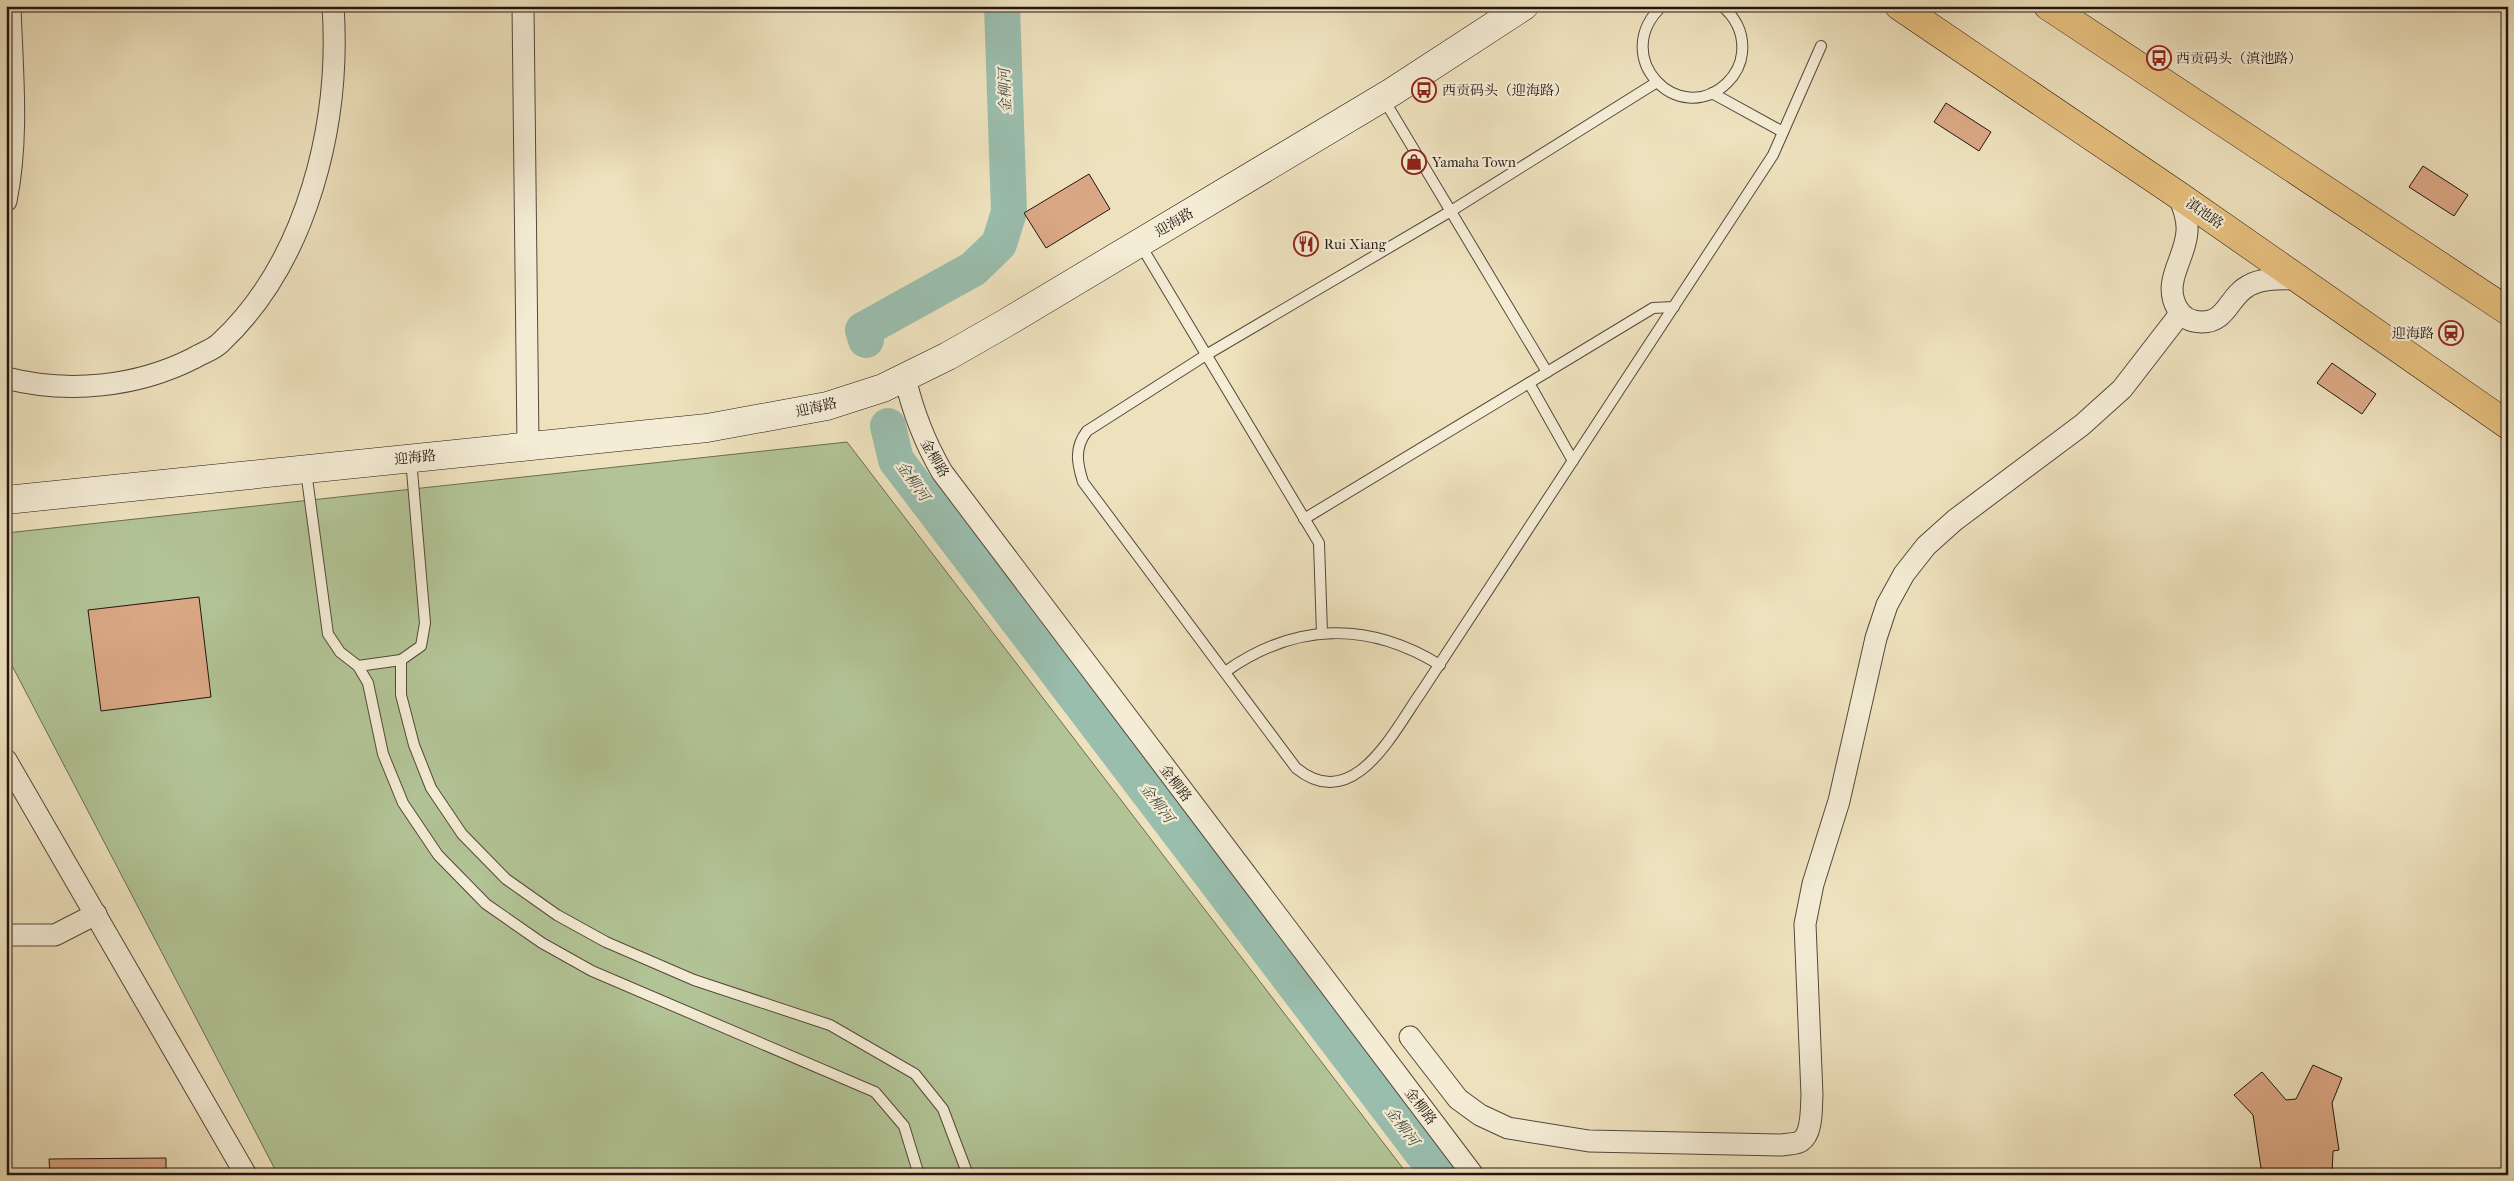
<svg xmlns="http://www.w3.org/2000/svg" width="2514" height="1181" viewBox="0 0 2514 1181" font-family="'IM FELL French Canon','Noto Serif SC',serif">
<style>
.green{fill:#b2c496;stroke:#6a6c53}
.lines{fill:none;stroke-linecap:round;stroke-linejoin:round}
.river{stroke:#9abeae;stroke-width:36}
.building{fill:#dba885;stroke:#221510}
.lane-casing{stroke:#55483c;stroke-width:12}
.street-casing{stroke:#55483c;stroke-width:23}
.secondary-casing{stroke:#221510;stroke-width:29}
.primary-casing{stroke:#221510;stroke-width:29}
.lane{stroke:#f4ecd5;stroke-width:10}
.street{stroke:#f4ecd5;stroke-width:21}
.secondary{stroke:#f4ecd5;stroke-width:28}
.primary{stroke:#e7c17f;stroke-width:28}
.labels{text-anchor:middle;stroke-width:4.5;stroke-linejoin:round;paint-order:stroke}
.poi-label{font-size:14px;fill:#221510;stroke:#f4ecd5;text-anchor:start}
.street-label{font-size:14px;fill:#221510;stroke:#f4ecd5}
.water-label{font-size:15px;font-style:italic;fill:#4c5047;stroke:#f4ecd5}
</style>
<rect width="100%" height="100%" fill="#eee2be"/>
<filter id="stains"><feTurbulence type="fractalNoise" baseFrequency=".004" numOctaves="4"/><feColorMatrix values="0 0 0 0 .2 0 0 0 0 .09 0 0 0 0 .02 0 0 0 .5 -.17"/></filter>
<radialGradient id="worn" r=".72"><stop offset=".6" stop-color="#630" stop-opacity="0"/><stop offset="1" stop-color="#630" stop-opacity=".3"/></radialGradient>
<path class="green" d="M847,442L1408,1175H278L6,654V533Z"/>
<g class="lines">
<g class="river">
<path d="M866,340L863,330L973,269L999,244L1009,212L1002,6"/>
<path d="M888,426L896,460L1439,1175"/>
</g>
</g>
<g class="building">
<path d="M1946,103L1991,132L1979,151L1934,122Z"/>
<path d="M2423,166L2468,195L2454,216L2409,187Z"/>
<path d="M1089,174L1110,209L1046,248L1024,213Z"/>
<path d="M2332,363L2376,394L2362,414L2317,383Z"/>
<path d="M199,597L211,697L101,711L88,610Z"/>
<path d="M2313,1065L2342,1078L2332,1103L2339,1150L2333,1151L2332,1175H2262L2253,1115L2234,1095L2262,1072L2286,1100L2296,1099Z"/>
<path d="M166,1158V1175H50L49,1159Z"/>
</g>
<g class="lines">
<defs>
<g id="lane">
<path d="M1662,6C1608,57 1679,129 1727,83C1735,75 1741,64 1742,53C1744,34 1736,18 1722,6"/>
<path d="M1657,82L1451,211L1206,355L1087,431C1074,448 1077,463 1083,482L1296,768C1354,815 1393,732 1422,691L1773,155L1821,46"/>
<path d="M1712,93L1783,132"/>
<path d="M1383,98L1547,372"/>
<path d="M1140,244L1319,543L1322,633"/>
<path d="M1529,383L1573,461"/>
<path d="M306,471L328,634L340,652L358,666L368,683L383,754L403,803L438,855L486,904L542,943L592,971L875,1092L904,1126L919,1175"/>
<path d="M1304,519L1653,308L1674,307"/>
<path d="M401,660V695L414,745L431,788L462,834L506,879L557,915L606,942L694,980L830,1025L915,1074L943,1109L968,1175"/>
<path d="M358,666L401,660L421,646L425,623L411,459"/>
<path d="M1225,672C1294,623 1367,620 1440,665"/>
</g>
<g id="street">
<path d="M523,6L528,445"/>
<path d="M2178,195C2183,206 2188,219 2187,231C2186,258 2162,281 2177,308C2182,317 2190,322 2202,322C2227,322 2229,296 2248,286C2263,277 2283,279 2300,279"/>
<path d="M6,201C19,137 12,70 10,6"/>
<path d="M6,378C68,394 137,387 194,358C202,353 213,350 220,343C308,261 341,123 333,6"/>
<path d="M905,378C913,412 924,441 942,472L1473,1175"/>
<path d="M6,760L246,1175"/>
<path d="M6,935H55L96,914"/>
<path d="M1410,1037L1458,1099L1480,1115L1508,1128L1589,1141L1782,1145C1787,1144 1797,1144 1801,1141C1813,1133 1811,1107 1812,1095L1805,924L1813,884L1839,801L1876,638L1887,605L1904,574L1926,546L1955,520L2082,425L2122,389L2180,314"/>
</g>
<path id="secondary" d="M6,500L707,428L827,406L883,388L948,356L1004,324L1392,92L1524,6"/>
<g id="primary">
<path d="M1899,6L2178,195L2508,425"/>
<path d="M2048,6L2508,311"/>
</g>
</defs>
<use href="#lane" class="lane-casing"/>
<use href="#street" class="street-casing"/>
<use href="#secondary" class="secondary-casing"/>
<use href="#primary" class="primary-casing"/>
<use href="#lane" class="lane"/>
<use href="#street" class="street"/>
<use href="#secondary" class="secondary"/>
<use href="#primary" class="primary"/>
</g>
<defs>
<symbol id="bus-ring" viewBox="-11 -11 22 22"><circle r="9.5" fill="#f4ecd5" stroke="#8f2418" stroke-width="1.5"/><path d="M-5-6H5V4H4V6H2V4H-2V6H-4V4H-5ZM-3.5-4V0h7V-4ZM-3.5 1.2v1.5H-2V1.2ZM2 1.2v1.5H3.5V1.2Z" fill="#8f2418"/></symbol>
<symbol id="shop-ring" viewBox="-11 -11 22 22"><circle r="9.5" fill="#f4ecd5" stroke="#8f2418" stroke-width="1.5"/><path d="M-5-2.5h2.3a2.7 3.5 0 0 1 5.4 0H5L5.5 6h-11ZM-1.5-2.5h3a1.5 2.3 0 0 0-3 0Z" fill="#8f2418"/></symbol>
<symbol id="restaurant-ring" viewBox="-11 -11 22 22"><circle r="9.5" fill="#f4ecd5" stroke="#8f2418" stroke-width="1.5"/><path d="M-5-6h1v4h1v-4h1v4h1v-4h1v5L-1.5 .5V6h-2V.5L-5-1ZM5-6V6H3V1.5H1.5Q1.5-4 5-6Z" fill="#8f2418"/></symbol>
<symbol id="station-ring" viewBox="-11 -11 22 22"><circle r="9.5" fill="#f4ecd5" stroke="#8f2418" stroke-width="1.5"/><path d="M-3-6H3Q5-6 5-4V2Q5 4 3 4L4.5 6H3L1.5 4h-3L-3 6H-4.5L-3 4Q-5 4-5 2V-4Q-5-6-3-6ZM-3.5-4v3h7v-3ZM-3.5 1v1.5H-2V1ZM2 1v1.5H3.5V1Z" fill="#8f2418"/></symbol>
</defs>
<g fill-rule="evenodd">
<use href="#bus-ring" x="2145" y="44" width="28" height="28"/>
<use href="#bus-ring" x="1410" y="76" width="28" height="28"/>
<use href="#shop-ring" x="1400" y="148" width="28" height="28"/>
<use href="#restaurant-ring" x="1292" y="230" width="28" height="28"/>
<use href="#station-ring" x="2437" y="319" width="28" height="28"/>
</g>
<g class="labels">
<g class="poi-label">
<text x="2176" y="63">西贡码头（滇池路）</text>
<text x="1442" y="95">西贡码头（迎海路）</text>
<text x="1432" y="167">Yamaha Town</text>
<text x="1324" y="249">Rui Xiang</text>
<text x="2434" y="338" text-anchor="end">迎海路</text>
</g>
<g class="street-label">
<text transform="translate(2205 213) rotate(35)" y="5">滇池路</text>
<text transform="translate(1174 222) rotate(-31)" y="5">迎海路</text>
<text transform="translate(816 407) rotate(-13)" y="5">迎海路</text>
<text transform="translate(415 457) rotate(-6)" y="5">迎海路</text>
<text transform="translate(935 458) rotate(60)" y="5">金柳路</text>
<text transform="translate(1176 783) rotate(53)" y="5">金柳路</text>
<text transform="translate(1421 1106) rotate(53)" y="5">金柳路</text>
</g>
<g class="water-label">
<text transform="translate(1005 91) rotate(-92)" y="5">金柳河</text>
<text transform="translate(913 481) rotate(54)" y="5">金柳河</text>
<text transform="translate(1157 803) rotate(53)" y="5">金柳河</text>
<text transform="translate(1402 1126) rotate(53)" y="5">金柳河</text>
</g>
</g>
<rect width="2514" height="1181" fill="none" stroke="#eee2be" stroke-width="25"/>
<rect x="8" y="8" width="2499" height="1166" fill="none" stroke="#221510" stroke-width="2.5"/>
<rect x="12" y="12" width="2489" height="1156" fill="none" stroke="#221510"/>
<rect width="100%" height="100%" filter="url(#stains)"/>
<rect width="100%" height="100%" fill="url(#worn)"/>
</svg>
